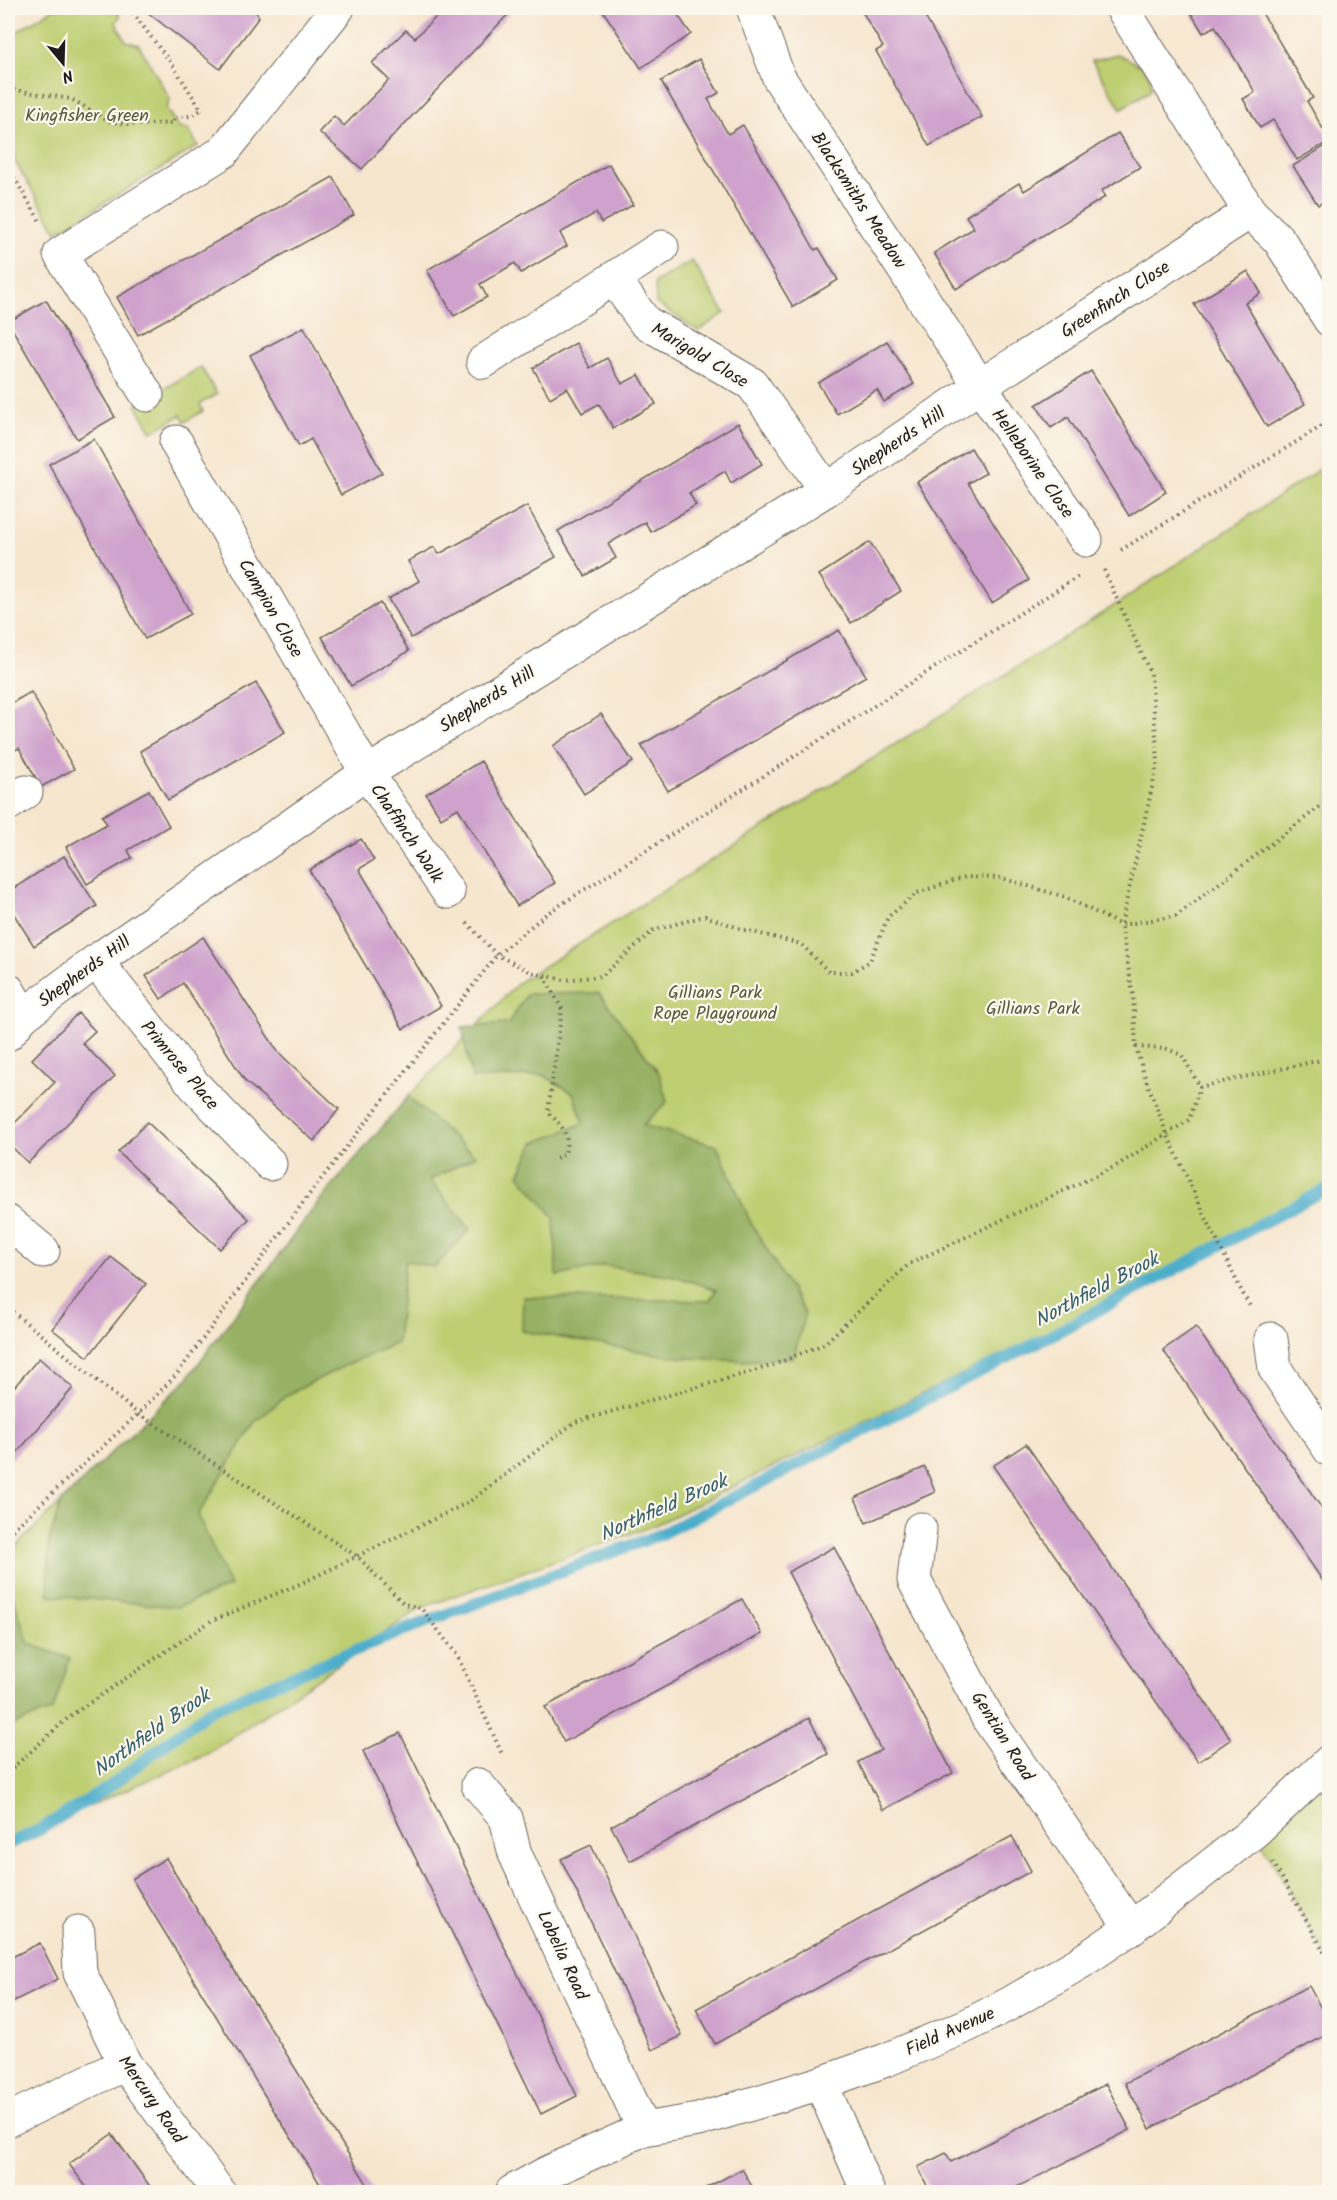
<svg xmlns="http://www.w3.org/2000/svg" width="1337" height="2200" viewBox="0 0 1337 2200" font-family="Kalam,sans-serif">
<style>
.green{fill:#bece71;stroke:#6d7546;stroke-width:1.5}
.forest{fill:#96b163;stroke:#596640;stroke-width:1.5}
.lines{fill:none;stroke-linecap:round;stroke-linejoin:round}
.stream{stroke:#4daecc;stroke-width:12}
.building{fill:#cfa2cd}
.minor-casing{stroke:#68635a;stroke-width:35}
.path{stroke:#68635a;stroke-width:4;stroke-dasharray:1.5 4.5;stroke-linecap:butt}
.minor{stroke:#fff;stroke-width:33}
.labels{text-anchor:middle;stroke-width:4.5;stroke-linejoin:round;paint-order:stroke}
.park-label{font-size:18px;fill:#555a3a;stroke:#fbf7ec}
.street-label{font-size:18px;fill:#1c1c1c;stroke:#fbf7ec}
.water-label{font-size:20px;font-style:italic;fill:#325e6b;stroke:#fbf7ec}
</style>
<rect width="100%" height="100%" fill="#fbf7ec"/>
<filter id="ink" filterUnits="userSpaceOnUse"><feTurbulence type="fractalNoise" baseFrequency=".0167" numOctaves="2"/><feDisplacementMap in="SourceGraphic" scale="12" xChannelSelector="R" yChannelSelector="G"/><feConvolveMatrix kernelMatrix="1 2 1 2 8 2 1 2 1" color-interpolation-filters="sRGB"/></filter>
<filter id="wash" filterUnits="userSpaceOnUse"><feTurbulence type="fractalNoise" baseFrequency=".008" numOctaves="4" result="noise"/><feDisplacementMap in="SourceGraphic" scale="24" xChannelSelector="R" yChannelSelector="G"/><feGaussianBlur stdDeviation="1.35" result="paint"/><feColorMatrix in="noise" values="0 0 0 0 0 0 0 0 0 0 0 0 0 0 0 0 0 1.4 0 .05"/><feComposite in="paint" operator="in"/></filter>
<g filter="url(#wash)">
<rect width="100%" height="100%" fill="#f6e6ce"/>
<g class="green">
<path d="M55,8H115L120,16L116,23L126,41L139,45L170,99L166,109L179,128L188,129L198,146L57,232L8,150V37Z"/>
<path d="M1117,54C1135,63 1153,66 1151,90L1121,109L1092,61Z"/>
<path d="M692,261L725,313L698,331L656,303L655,282Z"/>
<path d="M201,367L217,394L200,404L203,411L185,422L181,415L152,432L136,405Z"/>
<path d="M1329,463V1194L653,1526L421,1608L204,1756L8,1841V1554L187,1379L317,1204L408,1097L519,982L1109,609Z"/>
<path d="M1329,1761V1962L1255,1831Z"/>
</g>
<g class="forest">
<path d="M599,993L659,1073L667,1102L643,1125L717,1146L750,1221L805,1313L794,1357L745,1361L674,1357L522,1331L523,1297L709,1301L716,1290L675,1276L605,1266L557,1276L554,1217L519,1175L534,1143L584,1123L573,1093L543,1075L472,1079L462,1027L508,1024L527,994Z"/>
<path d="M408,1097L475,1156L430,1180L470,1229L435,1267L405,1261L397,1343L346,1365L287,1395L254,1423L198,1515L230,1586L178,1607L48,1595L49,1540L61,1502L187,1379L317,1204Z"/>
<path d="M8,1583L29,1644L70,1658L53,1710L8,1727Z"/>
</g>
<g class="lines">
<path class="stream" d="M8,1844L39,1830L109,1787L210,1710L407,1629L659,1535L1040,1341L1330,1187"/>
</g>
<g id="blocks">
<g class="building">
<path d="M142,8H254L259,17L220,69Z"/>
<path d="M445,8H514L362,169L319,132L334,116L344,126L389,80L372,63L406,30L415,38Z"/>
<path d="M601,8H673L691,34L641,68Z"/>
<path d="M860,8H920L982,117L929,146L876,51L883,47Z"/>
<path d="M1188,8H1259L1313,98L1307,101L1330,141L1297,160L1273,120L1260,128L1243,99L1255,92L1215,26L1203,33Z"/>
<path d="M699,59L719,93L708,99L728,134L743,125L815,250L819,248L838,280L793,307L661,81Z"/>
<path d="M1118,133L1140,167L1101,191L1105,197L956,289L934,253L974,228L966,216L1019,183L1024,191Z"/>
<path d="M1330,143V197L1318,205L1293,166Z"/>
<path d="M609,164L633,205L601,223L596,213L560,233L567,246L521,273L515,263L480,284L487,297L454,316L427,270Z"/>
<path d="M333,177L354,215L138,335L117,297Z"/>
<path d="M1248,271L1261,293L1245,303L1305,404L1267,427L1194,304Z"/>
<path d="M46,300L115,417L77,439L8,322Z"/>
<path d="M304,327L382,473L341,495L311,439L299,446L250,355Z"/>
<path d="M887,341L914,384L884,402L877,390L837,414L818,383Z"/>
<path d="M576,343L590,368L607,358L622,384L639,375L656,404L613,428L599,404L582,413L567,388L550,398L533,368Z"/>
<path d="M1091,371L1166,492L1129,516L1068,417L1051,428L1036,405Z"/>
<path d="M738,423L762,464L731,483L725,471L689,493L696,505L651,532L645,522L608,544L616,558L585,576L558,531Z"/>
<path d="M94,439L191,614L145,639L49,464Z"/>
<path d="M971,448L986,473L968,483L1029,580L992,603L917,482Z"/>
<path d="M527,506L556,557L411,638L388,599L419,581L408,561L434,547L439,554Z"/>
<path d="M870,542L901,591L851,623L819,575Z"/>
<path d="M380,603L409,651L351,686L322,637Z"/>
<path d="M839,630L866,676L668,791L641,745Z"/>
<path d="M256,683L285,732L168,800L140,751Z"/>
<path d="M31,692L74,769L41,787L19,748L8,754V705Z"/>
<path d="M601,714L633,762L584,794L553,746Z"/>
<path d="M481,761L555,883L517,906L458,808L441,818L426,794Z"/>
<path d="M149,790L169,826L128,850L132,858L87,884L66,847L107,824L102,816Z"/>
<path d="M361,839L374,860L359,869L441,1006L403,1029L309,870Z"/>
<path d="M64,856L97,906L34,946L8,905V892Z"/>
<path d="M203,937L278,1052L339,1109L314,1141L245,1081L183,983L161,999L146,976Z"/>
<path d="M78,1013L95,1031L82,1043L115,1076L28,1163L8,1143V1130L55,1082L32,1059Z"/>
<path d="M147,1122L249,1219L220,1249L118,1152Z"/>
<path d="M111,1257L146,1284L88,1357L52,1329Z"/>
<path d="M1196,1327L1330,1520V1591L1163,1350Z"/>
<path d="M39,1358L73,1388L8,1463V1394Z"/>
<path d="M1026,1444L1231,1739L1198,1762L993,1466Z"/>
<path d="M925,1467L935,1492L866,1523L855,1498Z"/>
<path d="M834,1547L953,1773L883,1810L858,1762L881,1750L788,1572Z"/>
<path d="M742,1599L762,1634L564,1742L545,1707Z"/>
<path d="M809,1718L828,1754L630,1861L611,1826Z"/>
<path d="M400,1733L577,2096L541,2114L363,1751Z"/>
<path d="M1012,1836L1031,1871L715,2044L696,2009Z"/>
<path d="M591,1845L682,2036L652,2050L561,1859Z"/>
<path d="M166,1858L189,1897L372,2192H325L273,2109L132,1879Z"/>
<path d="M40,1943L58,1979L8,2004V1959Z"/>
<path d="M1309,1986L1330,2025V2033L1150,2129L1125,2083Z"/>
<path d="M1106,2084L1130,2130L1007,2192H930L918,2167L946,2153L951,2162Z"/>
<path d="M112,2134L154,2192H90L69,2164Z"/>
<path d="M742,2169L755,2192H698Z"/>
</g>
</g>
</g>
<g filter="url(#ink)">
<use href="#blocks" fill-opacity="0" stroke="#68635a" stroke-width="1.5"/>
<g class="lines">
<defs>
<g id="minor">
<path d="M753,8L779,78L980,386L1086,540"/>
<path d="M1122,8L1250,212L1279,240L1330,320"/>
<path d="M614,279L645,322L752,384L826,490"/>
<path d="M483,362L662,247"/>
<path d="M147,395L60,254L223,152L338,8"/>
<path d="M176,442L367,773L448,892"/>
<path d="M8,804L26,792"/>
<path d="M96,961L195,1086L270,1164"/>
<path d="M8,990L23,1016"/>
<path d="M8,1034L23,1016L96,961L367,773L826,490L980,386L1250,212"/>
<path d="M8,1222L43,1251"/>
<path d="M1271,1339L1275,1369L1330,1450"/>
<path d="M920,1529L914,1580L989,1720L1131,1928"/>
<path d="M478,1785L506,1818L515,1854L644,2129"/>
<path d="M78,1932L80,1973L125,2064L219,2192"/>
<path d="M821,2083L868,2192"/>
<path d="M8,2120L125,2064"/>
<path d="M512,2192L547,2173L644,2129L698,2120L821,2083L886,2060L968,2025L1009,2004L1081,1962L1131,1928L1255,1831L1330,1761"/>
</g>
</defs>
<use href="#minor" class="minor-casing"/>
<g class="path">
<path d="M129,8L174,67L202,111"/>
<path d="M8,89L71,99L111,122L136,125L173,123V118L190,116L201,110"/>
<path d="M8,167L41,223"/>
<path d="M1121,550L1330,421"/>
<path d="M1104,570L1151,675L1158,761L1121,925L1133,995L1136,1047L1143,1072L1167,1134L1207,1220L1242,1292L1251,1308"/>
<path d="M467,923L497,955L531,972L564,980L602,976L654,930L705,916L745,930L801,944L829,972H852L870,961L888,917L917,893L965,877L1001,878L1065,897L1121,925L1176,916L1330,799"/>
<path d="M544,976L562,1009L548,1112C562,1126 570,1133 565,1154L554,1159"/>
<path d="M1136,1047L1167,1049L1182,1055L1200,1087"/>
<path d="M8,1308L138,1414L358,1557L404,1604L421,1608L457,1655L503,1756"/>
<path d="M8,1534L138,1414L177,1374L308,1196L497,955L546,914L1079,576"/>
<path d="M8,1772L70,1716L211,1621L302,1583L469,1502L575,1422L771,1366L824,1344L909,1264L1116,1166L1189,1120L1200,1087L1330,1058"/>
<path d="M1273,1862L1330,1962"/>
</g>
<use href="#minor" class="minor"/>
</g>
</g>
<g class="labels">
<g class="park-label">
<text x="87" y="121">Kingfisher Green</text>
<text x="715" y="998">Gillians Park<tspan x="715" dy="21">Rope Playground</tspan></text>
<text x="1033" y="1014">Gillians Park</text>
</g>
<g class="street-label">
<text transform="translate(859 200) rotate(57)" y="6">Blacksmiths Meadow</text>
<text transform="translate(1115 299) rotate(-33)" y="6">Greenfinch Close</text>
<text transform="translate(700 355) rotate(31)" y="6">Marigold Close</text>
<text transform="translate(898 441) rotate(-34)" y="6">Shepherds Hill</text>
<text transform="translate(1033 463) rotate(55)" y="6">Helleborine Close</text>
<text transform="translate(271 608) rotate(60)" y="6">Campion Close</text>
<text transform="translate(487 699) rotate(-32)" y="6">Shepherds Hill</text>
<text transform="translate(407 833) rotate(56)" y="6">Chaffinch Walk</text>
<text transform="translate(84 971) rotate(-36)" y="6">Shepherds Hill</text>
<text transform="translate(180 1065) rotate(50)" y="6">Primrose Place</text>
<text transform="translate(1003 1736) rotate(58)" y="6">Gentian Road</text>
<text transform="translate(563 1955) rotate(65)" y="6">Lobelia Road</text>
<text transform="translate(950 2031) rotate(-24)" y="6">Field Avenue</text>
<text transform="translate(152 2099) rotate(55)" y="6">Mercury Road</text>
</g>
<g class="water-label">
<text transform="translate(1096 1289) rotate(-28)" y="7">Northfield Brook</text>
<text transform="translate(663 1507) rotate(-24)" y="7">Northfield Brook</text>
<text transform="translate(151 1732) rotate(-35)" y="7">Northfield Brook</text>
</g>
</g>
<rect width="1337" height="2200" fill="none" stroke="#fbf7ec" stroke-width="30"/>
<g transform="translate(63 63) rotate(161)" stroke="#fbf7ec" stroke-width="4.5" paint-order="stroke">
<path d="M0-4.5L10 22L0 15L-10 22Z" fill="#1c1c1c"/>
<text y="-9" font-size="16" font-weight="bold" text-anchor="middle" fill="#1c1c1c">N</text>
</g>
</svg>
